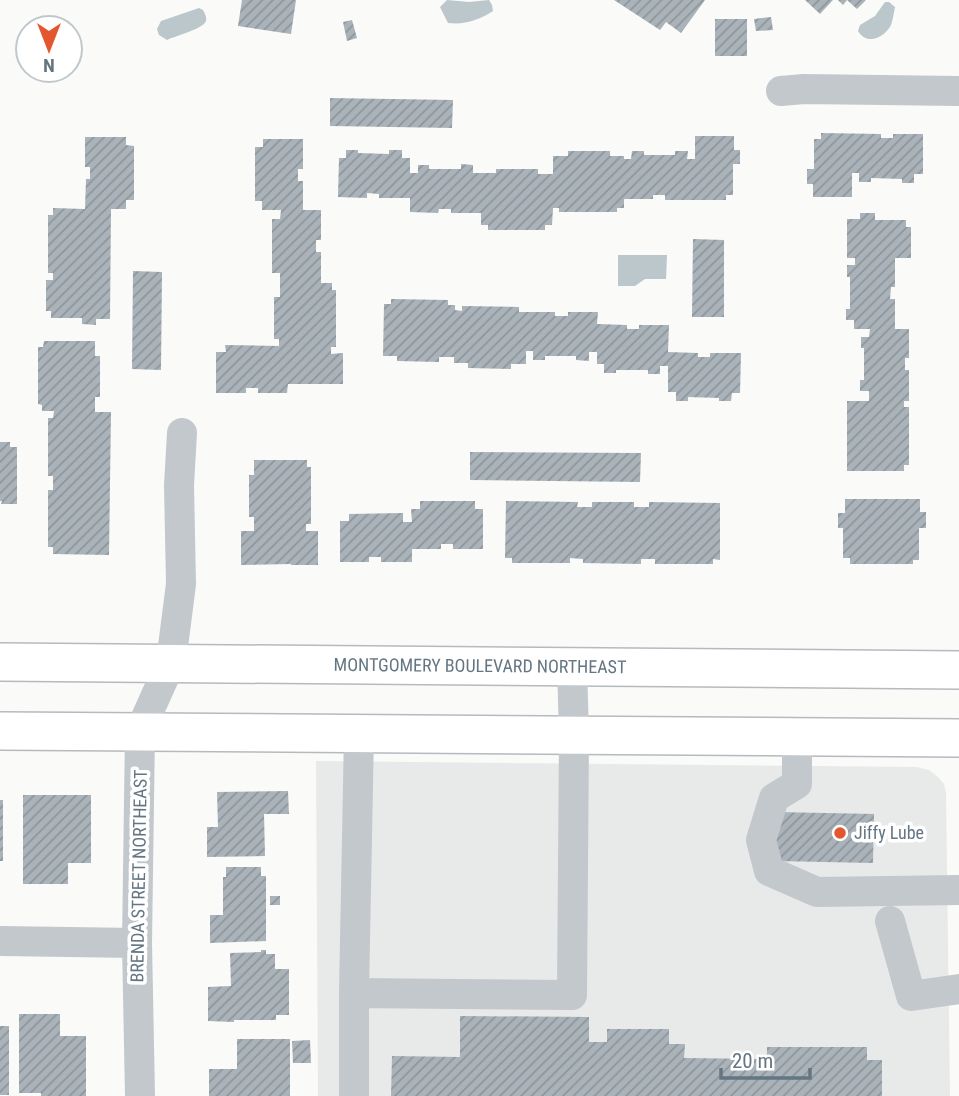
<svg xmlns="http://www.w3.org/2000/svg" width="959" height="1096" viewBox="0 0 959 1096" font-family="'Roboto Condensed',sans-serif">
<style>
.built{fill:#e8e9e9}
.water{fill:#bbc7cb}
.building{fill:url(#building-hatch)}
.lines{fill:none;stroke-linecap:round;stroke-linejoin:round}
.major-casing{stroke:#b5babe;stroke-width:40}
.minor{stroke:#c3c8cc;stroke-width:30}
.major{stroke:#fff;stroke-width:37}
.poi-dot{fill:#e4572e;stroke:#fff;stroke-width:2.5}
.labels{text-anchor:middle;stroke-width:7;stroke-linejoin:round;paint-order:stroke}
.street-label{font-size:18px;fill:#657683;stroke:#fff}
.poi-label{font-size:18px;fill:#657683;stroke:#fff;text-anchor:start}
</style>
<defs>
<pattern id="building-hatch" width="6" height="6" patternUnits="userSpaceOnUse" patternTransform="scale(1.75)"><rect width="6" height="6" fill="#aab3b9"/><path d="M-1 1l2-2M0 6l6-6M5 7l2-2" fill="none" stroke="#8e969c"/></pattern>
</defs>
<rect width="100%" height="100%" fill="#fafaf8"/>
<path class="built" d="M316,761L917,767L929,770L938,777L944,784L946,793L950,1096H318Z"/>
<g class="water">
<path d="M447,0L469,2L489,0L492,5L493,11C479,20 465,25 448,23L440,7Z"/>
<path d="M885,2H889L895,7C894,12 893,19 891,25C884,38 867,46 858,31L860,25L875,16Z"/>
<path d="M199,8L203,10C205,14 207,17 206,21C203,29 175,36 167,40L159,35L157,29L161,21Z"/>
<path d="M618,255H667L666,279H645L635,286H618Z"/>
</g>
<g class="building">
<path d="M242,0H296L291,34L238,26Z"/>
<path d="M614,0H705L681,33L666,22L660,30Z"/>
<path d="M805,0H833L820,14Z"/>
<path d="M838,0H866L857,9L847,0L843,5Z"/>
<path d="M771,17L773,30L756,31L754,19Z"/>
<rect x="715" y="19" width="32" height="37"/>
<path d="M352,20L357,38L347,41L343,22Z"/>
<path d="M330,98L453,100L452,128L330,126Z"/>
<path d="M821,133L881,134V138H893V134H923V174H914V183H902V179L871,178V182H859V173H852V197H813V184H807V169H814V139H821Z"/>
<path d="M695,136H734V150H740V164H733V195H726V200H665V195H653V199H624V208H617V212H559V208H553L552,225H545V230H488V225H481V213H451V209H439L438,213L410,212V198H379V194L367,193V198L338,197L339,158H346V150H358V153L389,154V150H402V158H410V173H418V165H429V169H461V164L473,165V173H496V169H538V174H553V156H568V151H610V156H624V159H631L632,151H644V155H675V151H688L687,159H695Z"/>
<path d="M85,137H126V145L134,146V200H126V209H111L110,319H96V325L82,324V318H51V311H46V280H53V273H48V215H53V208L85,209L86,179H90V167H85Z"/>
<path d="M263,139H303V169H298V181H303V210H321V240H316V252H321V283H332V290H336V347H331V354L343,353V384H288L287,393H258V388H246V393H216V352H226L225,345L279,346V339H274V297H280V273H272V219H280L281,210H262V201H255V147H263Z"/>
<path d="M860,213H875V220H906V227H911V258H895V287H891L890,299H895V329H909V358H905V370H909V401H904V407H909V465H904V471H847V401H869V391H860V380H864V348H861V337H869L870,329H854V320H846V309H850V277H847V265H855V258H847V219H860Z"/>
<path d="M693,239L724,240V317H692Z"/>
<path d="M133,271L162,272L161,370L132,369Z"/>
<path d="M391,299L448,300V305H455V310L462,311V306L519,307V312H555V316H568V312H598L597,324L627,325V329H639V325H669L668,352L698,353V357H710V353H741L740,393H732L731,401H719V398L688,397V401H676V392H668V366H660V374H648V370H616V373H604V364H597V352H589V361L576,360V356H545V360H533V351H526V364H511V369L468,368V363H454V357H439V362L397,361V356H383L384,304H391Z"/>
<path d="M44,341H95V356H100V397H95V412H111L109,555L53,554V547H48V490H53V476H48V418H53L54,411H42V405L38,404V347H43Z"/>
<path d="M0,442H10V447H17V504H1L2,501H0Z"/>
<path d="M470,452L641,453L640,482L470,480Z"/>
<path d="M254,460H307V467H311V524H306V531H318V565H291V564L241,565V531H254V517H249V475H254Z"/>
<path d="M845,499H920V512H926V528H919V560H913V564H850V558H843V528H838V513H845Z"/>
<path d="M420,501H475V509H483V549H453V544H441V549H412V562H381V557H369V562H340V521H349V514L403,513V522H412L411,509H420Z"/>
<path d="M506,501L578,502L577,507H592V502H634V507H649V502L720,503V560L713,559V564H655V559H641V564L583,563V559L570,558V563H512V558H505Z"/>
<path d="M288,791L289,814H264L265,856L207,857V827H218L217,792Z"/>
<path d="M23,795H91V863H68V884H23Z"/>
<rect x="0" y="800" width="3" height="61"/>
<path d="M776,812L874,814L873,863L775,861Z"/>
<path d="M226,867H261V876H266V941L210,943V915H223V877H226Z"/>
<rect x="270" y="896" width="10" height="9"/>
<path d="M261,950H266V954H275V969H289V1015H276V1020H234V1022L208,1021V987L231,986L230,953L261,952Z"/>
<path d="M19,1014H60V1036H86V1096H41V1093H19Z"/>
<path d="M460,1016L589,1017V1042H607V1029H669V1044H685L684,1058L767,1059V1047H867V1060H882V1096H391L392,1056L460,1057Z"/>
<rect x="0" y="1026" width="9" height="69"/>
<path d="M237,1039H290V1096H209V1069H237Z"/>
<path d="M310,1040L311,1063H293L292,1041Z"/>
</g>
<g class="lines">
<defs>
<g id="major">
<path id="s1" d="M0,662L959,670"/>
<path d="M0,731L959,738"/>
</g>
</defs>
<use href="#major" class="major-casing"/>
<g class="minor">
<path d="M781,91L804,89L959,91"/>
<path d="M797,737V784L774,798L761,840L769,871L817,892L959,890"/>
<path d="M890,921L911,996L959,989"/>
<path d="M0,941L137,943"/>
<path d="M354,993L359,733"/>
<path d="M140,1096L137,943L140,731L171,662L181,584L179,485L182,433"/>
<path d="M354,1096V993L572,995L574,735L572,666"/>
</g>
<use href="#major" class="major"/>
</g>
<circle class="poi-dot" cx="840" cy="833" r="7"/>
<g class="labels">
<g class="street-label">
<text dy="6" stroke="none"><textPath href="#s1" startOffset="480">MONTGOMERY BOULEVARD NORTHEAST</textPath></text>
<text transform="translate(139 876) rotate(-89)" y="6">BRENDA STREET NORTHEAST</text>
</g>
<g class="poi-label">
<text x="854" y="839">Jiffy Lube</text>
</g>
</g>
<g transform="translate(49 49) rotate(180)"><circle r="33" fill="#ffffff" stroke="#c1c8cd" stroke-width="2"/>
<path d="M0-5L12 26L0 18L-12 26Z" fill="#e4572e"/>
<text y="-10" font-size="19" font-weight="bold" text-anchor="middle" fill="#657683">N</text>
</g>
<path d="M721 1068v10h89v-10" fill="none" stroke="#657683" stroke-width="3.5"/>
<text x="732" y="1068" font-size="21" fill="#657683" stroke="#ffffff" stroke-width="5" paint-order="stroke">20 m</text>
</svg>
